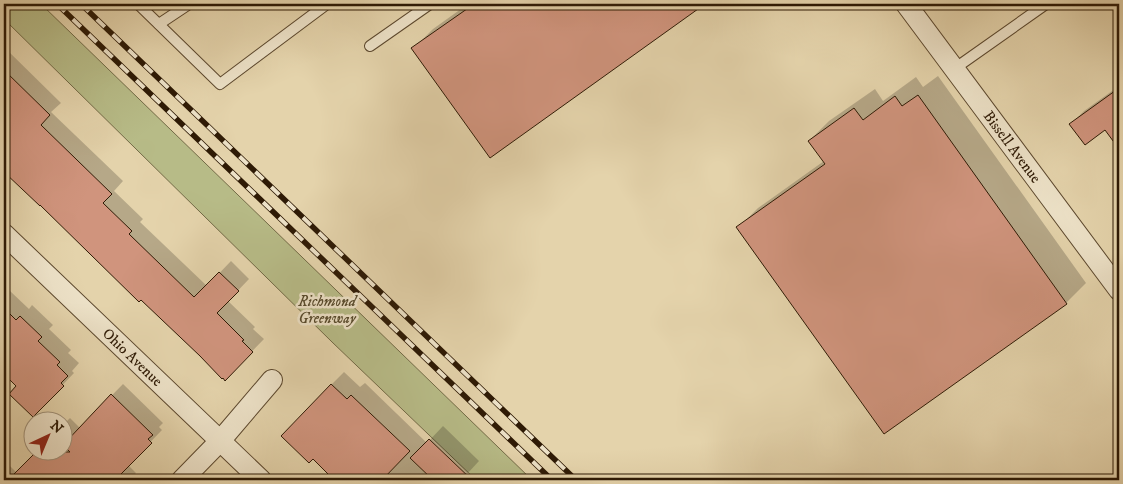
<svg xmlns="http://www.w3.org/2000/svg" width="1123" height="484" viewBox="0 0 1123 484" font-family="'IM FELL DW Pica',serif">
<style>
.green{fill:#b7bb87;stroke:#726a46}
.shadow{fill:#0003}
.building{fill:#d0947d;stroke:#2e1a05}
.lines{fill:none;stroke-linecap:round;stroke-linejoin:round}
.service-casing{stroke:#5c482e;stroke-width:12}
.minor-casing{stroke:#5c482e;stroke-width:22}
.service{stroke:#ede2c8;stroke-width:10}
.minor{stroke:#ede2c8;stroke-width:20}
.rail-casing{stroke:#2e1a05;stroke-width:5.5}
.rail{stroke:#ede2c8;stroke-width:4;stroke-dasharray:11;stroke-linecap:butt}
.labels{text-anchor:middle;stroke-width:5;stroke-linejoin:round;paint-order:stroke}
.street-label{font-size:15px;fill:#2e1a05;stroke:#ede2c8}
.park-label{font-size:15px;font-style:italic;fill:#574a2c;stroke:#ede2c8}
</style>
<rect width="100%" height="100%" fill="#e4d3ab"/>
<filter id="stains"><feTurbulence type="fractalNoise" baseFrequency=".004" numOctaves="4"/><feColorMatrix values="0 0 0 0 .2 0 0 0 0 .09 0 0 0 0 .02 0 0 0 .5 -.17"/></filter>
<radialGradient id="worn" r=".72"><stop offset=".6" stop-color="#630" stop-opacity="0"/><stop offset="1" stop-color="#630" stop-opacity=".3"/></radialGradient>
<path class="green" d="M4,4H41L532,480H476L332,342L4,19Z"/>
<g class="shadow">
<path d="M468,4H703L490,156L413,49L433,29Z"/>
<path d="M4,47L61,103L51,112L123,181L114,191L143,219L140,222L207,286L231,261L249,279L228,301L255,327L253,329L264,339L225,379L4,168Z"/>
<path d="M938,76L1086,283L1066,303L738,228L758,208L824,161L809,141L829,121L875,89L883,101L916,77L923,87Z"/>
<path d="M1119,86V147L1106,128L1071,124L1084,111Z"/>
<path d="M4,287L8,292L10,291L29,309L32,305L53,325L49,329L71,350L68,353L79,363L72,371L74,373L33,416L9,393L16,385L4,373Z"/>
<path d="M344,372L360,387L365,383L427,443L443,426L479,461L467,474L473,480H336L313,457L331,385Z"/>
<path d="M123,384L163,423L159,427L162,430L128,465L136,473L129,480H4V460L17,473L37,452H62V426L70,418L80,428Z"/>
</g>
<g class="building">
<path d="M474,4H705L490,158L411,48Z"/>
<path d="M4,70L50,115L41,125L112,194L103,203L132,231L129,234L194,297L219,272L239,291L217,313L244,340L242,341L253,352L225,381L223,378L222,379L200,356L141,300L139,302L40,205V206L4,172Z"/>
<path d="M1119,88V149L1105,130L1085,145L1069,124Z"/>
<path d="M918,95L1067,304L884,434L736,227L825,164L808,141L854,108L863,120L895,96L902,106Z"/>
<path d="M4,308L16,320L20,316L42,337L38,341L60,362L57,365L68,376L61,383L64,386L33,417L9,394L16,386L4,374Z"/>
<path d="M331,384L347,399L351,395L410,451L382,480H334L313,459L309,463L281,436Z"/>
<path d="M111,394L153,435L148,439L152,443L115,480H8L36,452H70L63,445Z"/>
<path d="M429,439L472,480H433L410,458Z"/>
</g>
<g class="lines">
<defs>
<g id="service">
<path d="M138,4L220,84L327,4"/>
<path d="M159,24L189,4"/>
<path d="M370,46L430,4"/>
<path d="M954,69L1046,4"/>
</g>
<g id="minor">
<path id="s1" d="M906,4L1119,290"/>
<path id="s2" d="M4,234L261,480"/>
<path d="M182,480L220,441L272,380"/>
</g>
</defs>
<use href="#service" class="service-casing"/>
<use href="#minor" class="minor-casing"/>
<use href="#service" class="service"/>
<use href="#minor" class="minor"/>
<defs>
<g id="rail">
<path d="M57,4L552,480"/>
<path d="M81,4L576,480"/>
</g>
</defs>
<use href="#rail" class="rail-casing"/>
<use href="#rail" class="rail"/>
</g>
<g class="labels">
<g class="street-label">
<text dy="5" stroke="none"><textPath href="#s1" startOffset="178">Bissell Avenue</textPath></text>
<text dy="5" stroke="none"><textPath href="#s2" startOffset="178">Ohio Avenue</textPath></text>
</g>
<g class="park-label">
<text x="327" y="306">Richmond<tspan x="327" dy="17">Greenway</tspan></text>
</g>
</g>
<rect width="1123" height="484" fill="none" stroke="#e4d3ab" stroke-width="20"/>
<rect x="5" y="5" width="1113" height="474" fill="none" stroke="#2e1a05" stroke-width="2.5"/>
<rect x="10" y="10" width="1103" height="464" fill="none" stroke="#2e1a05"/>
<g transform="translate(48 436) rotate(44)"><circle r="24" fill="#ede2c8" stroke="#a1927a"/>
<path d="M0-4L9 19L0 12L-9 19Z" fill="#8f2418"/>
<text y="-8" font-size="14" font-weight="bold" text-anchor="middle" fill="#2e1a05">N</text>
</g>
<rect width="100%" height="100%" filter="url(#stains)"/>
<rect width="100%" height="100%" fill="url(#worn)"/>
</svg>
